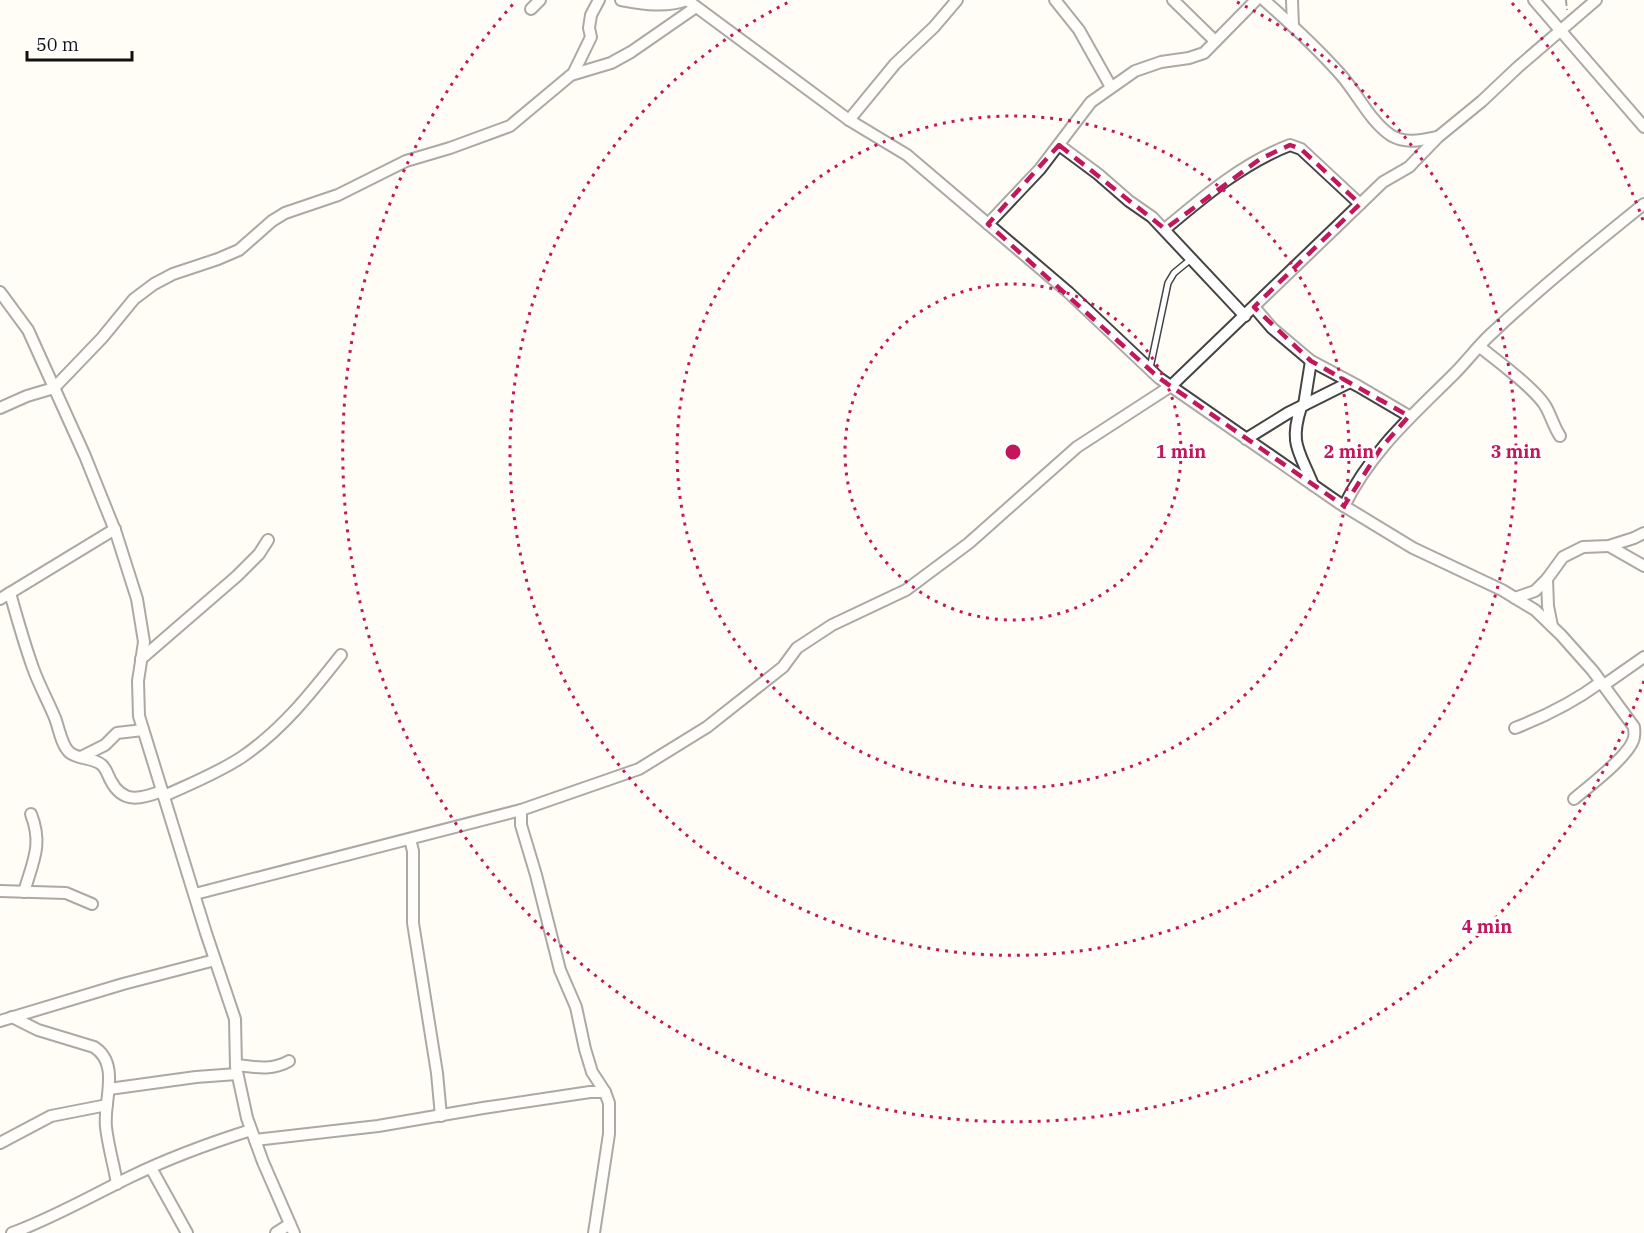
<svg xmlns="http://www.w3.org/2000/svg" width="1644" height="1233" viewBox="0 0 1644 1233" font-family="'IBM Plex Serif',serif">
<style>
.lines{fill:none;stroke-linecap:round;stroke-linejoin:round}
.lane-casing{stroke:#444;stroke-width:8}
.street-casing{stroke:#444;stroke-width:14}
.path{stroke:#333;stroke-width:2;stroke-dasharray:6 3;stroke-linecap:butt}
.lane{stroke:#fff;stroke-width:5}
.street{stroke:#fff;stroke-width:10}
.marked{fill:none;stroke:#c2185b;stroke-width:4.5;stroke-dasharray:12 8;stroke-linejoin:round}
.ring{fill:none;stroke:#c2185b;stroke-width:3;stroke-dasharray:3 6}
.centre{fill:#c2185b;stroke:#fff;stroke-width:3}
.ring-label{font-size:18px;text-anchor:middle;font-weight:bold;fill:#c2185b;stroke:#fff;stroke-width:6;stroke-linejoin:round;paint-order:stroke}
</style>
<rect width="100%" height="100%" fill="#fffdf5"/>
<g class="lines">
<defs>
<path id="lane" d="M1150,368L1168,283L1174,273L1191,259"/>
<g id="street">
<path d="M621,0C644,4 664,8 687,0"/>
<path d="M687,0L849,120L907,155L1068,292L1159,378L1339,503L1413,548L1502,590L1535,610L1561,635L1593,671L1634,727C1634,728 1635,736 1634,737C1632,754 1588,787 1574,799"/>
<path d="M1055,0L1079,30L1111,87"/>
<path d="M1173,0L1215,41"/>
<path d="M1264,0C1291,24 1317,48 1341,75C1357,93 1371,123 1392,136C1406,144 1422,140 1437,137"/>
<path d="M1292,0L1293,26"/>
<path d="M1534,0L1644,127"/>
<path d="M531,9L540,0"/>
<path d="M573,74L591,37L589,28L591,15L599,0"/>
<path d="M849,120L895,64L934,27L957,0"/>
<path d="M1059,145L1098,174L1129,201L1152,217L1245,316"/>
<path d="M988,224L1040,169L1091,102L1135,71L1161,62L1189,58L1204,53L1256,0"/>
<path d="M1165,229C1203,197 1243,163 1290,145L1301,149L1360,204"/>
<path d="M0,292L28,330L85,456L116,533L137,599L144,642L138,681L139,716L206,933L235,1019L236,1067L247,1118L263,1162L294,1233"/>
<path d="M1254,307L1272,328L1311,361L1358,386L1409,416"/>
<path d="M1480,347C1496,360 1536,389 1546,407C1551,416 1554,427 1560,436"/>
<path d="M1304,405L1311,361"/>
<path d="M1301,407C1289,444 1299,450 1313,485"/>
<path d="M0,408L27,396L54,388L102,338L134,299L154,284L173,274L218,259L239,250L272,221L285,213L338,195L406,161L450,148L510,126L571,75L611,63L631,52L696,7"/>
<path d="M1246,439L1288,413L1350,382"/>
<path d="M1344,506C1372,450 1411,417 1454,374C1467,361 1478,346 1491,334C1540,288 1592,246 1644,204"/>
<path d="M1609,546L1644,566"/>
<path d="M1547,579L1548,606L1552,626"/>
<path d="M10,593C17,618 24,643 33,668C39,685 48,701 55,718C59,728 61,744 69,752C78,760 93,757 102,765C107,770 108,776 111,781C123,804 141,799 162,791"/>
<path d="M1515,598L1535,591L1547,579L1563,557L1583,547L1609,546L1634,538L1644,533"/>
<path d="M0,599L115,529"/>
<path d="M141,659L237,576L259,554L268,540"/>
<path d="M1604,685L1644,657"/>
<path d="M1515,728C1546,716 1574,702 1601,682"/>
<path d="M81,757L105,745L117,733L143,730"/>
<path d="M164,796C190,784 218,773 242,757C282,730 311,693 341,655"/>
<path d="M521,810V825L536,875L560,970L576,1007L585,1049L592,1072L605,1092L609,1103V1134L594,1233"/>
<path d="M410,839L413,851V923L437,1073L441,1116"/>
<path d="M0,891L66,893L92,904"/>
<path d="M24,892C33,861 43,845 31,814"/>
<path d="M195,894L521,810L639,769L707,727L783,667L797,648L832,625L906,590L969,543L1077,447L1171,386L1383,182L1409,167L1438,137L1482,101L1518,67L1596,0"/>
<path d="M12,1017L38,1030L94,1047C121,1064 103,1102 106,1127C108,1146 114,1165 117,1184"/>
<path d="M0,1021L123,984L215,960"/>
<path d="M236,1065C254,1067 272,1071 289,1061"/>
<path d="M109,1089L196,1077L237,1074"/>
<path d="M255,1140L378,1126L483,1108L590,1092H605"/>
<path d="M0,1143L51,1116L107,1105"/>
<path d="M151,1168L187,1233"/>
<path d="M12,1233C53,1218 91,1196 130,1177C169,1158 210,1143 251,1130"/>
<path d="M276,1233L290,1224"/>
</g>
</defs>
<use href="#lane" class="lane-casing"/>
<use href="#street" class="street-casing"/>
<path class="path" d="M1566,0L1567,10"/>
<use href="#lane" class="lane"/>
<use href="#street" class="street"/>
</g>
<path d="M0 0H1644V1233H0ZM1059,145L1165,229L1260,159L1290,145L1301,149L1360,204L1254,307L1311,361L1409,416L1381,448L1344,506L1159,378L988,224Z" fill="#fffdf5" fill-opacity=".55" fill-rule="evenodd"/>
<path class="marked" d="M1059,145L1165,229L1260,159L1290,145L1301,149L1360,204L1254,307L1311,361L1409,416L1381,448L1344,506L1159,378L988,224Z"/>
<g class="ring">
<circle cx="1013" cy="452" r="168"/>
<circle cx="1013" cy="452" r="336"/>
<path d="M1237 2A503 503 0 1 1 789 2"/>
<path d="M1644 681A671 671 0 1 1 514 3M1512 3A671 671 0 0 1 1644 223"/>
</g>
<circle cx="1013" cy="452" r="9" class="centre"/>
<g class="ring-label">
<text x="1181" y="458">1 min</text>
<text x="1349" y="458">2 min</text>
<text x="1516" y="458">3 min</text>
<text x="1487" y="933">4 min</text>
</g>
<path d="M27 51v9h105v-9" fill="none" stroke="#111111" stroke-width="3"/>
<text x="36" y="51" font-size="18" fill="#111111" stroke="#ffffff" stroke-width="4.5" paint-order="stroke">50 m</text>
</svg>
